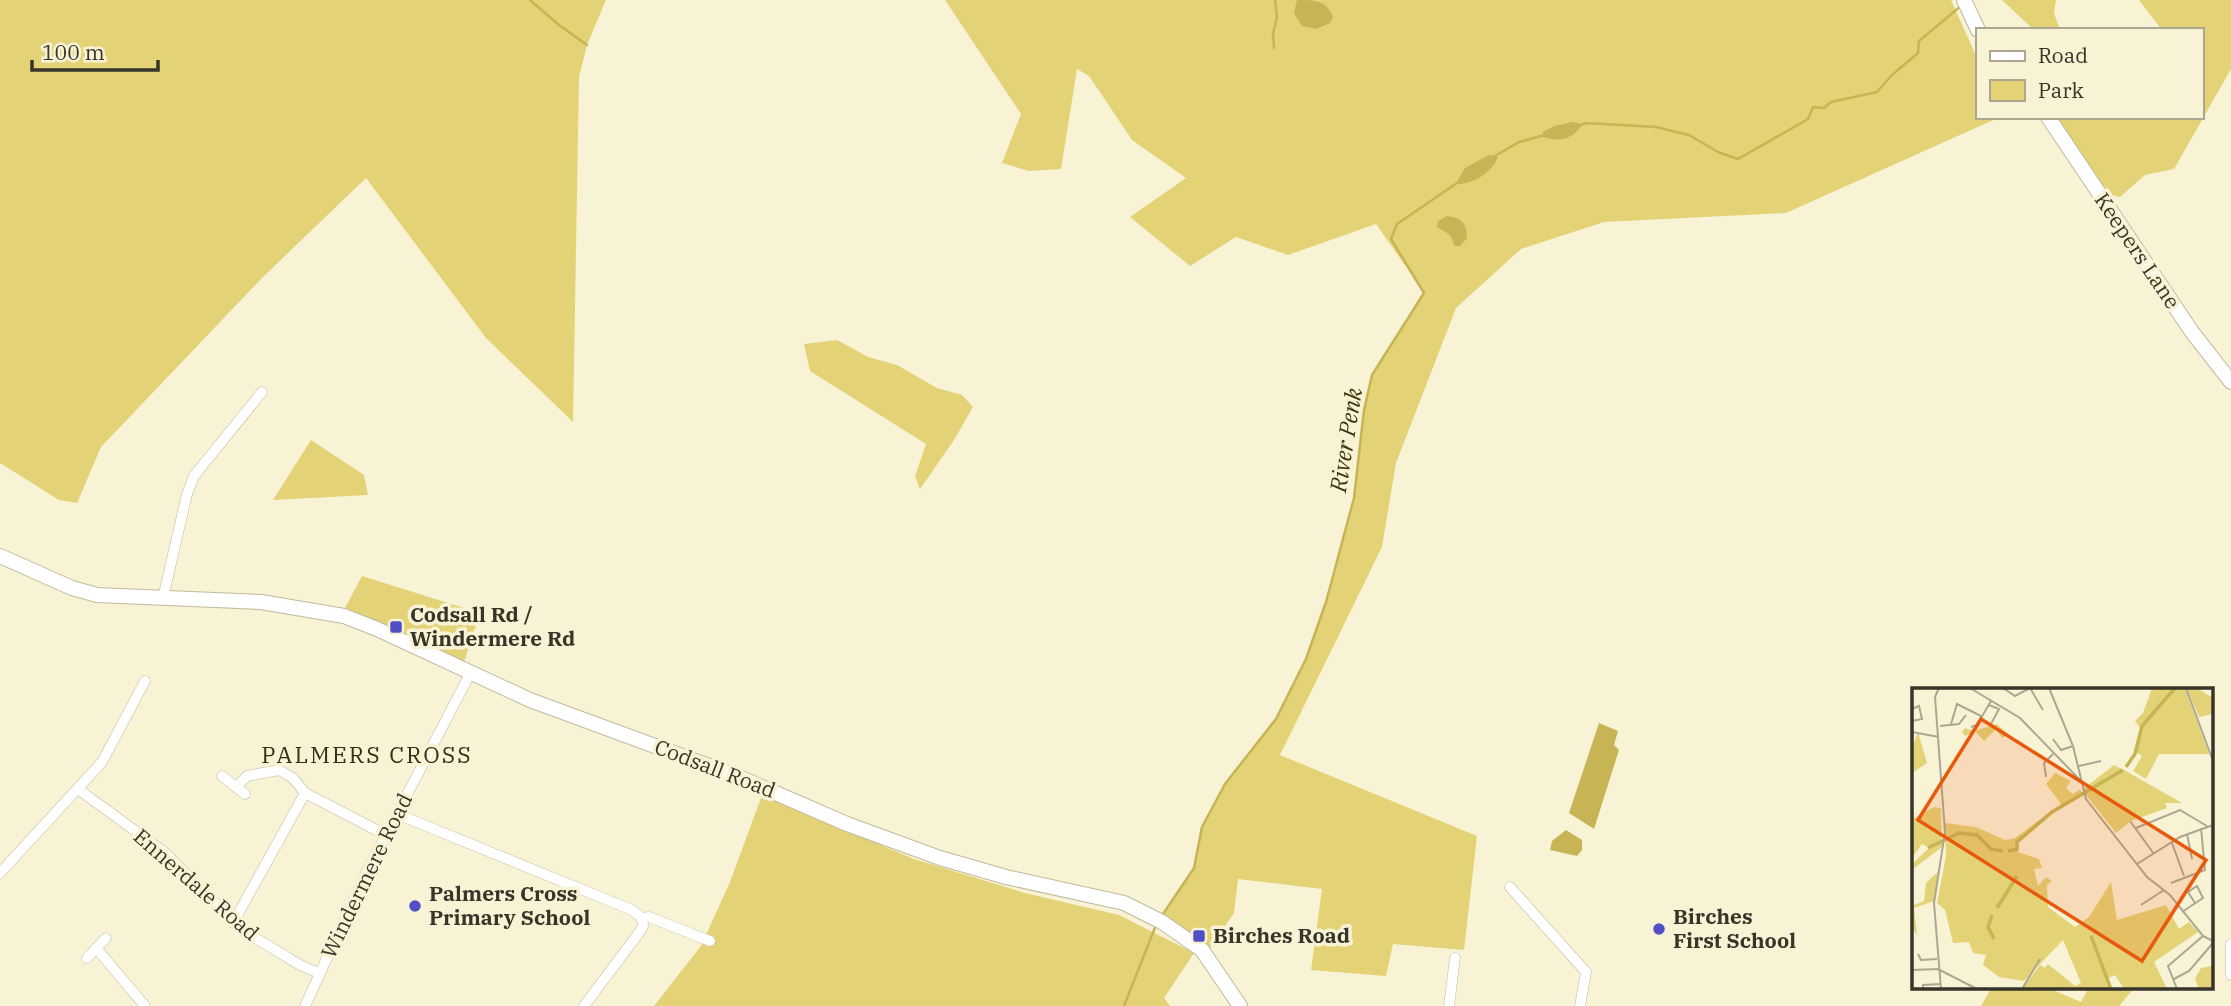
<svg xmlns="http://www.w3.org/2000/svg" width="2231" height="1006" viewBox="0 0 2231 1006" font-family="'IBM Plex Serif',serif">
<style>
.green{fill:#e4d276}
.water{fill:#c6b455}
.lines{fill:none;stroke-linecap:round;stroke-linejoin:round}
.stream{stroke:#c6b455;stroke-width:2.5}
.street-casing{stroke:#bfba9e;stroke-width:11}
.secondary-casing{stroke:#bfba9e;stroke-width:16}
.street{stroke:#fff;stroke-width:10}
.secondary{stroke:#fff;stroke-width:14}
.poi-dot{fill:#524fc6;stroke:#f9f3d6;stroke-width:2.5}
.labels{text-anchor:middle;stroke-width:7;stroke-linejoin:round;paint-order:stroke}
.street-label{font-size:21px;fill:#373529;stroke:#f9f3d6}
.poi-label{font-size:21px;font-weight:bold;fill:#373529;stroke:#f9f3d6;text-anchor:start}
.water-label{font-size:23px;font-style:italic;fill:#3b340a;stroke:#f9f3d6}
.neighbourhood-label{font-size:23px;letter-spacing:2px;fill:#343018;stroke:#f9f3d6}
.inset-river{fill:none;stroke:#c6b455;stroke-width:3.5}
.inset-road{fill:none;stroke:#aba791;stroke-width:2}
.view{fill:#e8590c;fill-opacity:0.15;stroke:#e8590c;stroke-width:3.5}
.inset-edge{fill:none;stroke:#373529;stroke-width:3.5}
</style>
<rect width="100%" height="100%" fill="#f9f3d6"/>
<g class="green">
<path d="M0,0H606L587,45L579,77L573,422L486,338L366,178L263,277L101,447L77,503L59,500L0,463Z"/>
<path d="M945,0H1951L1977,58V117H2000L1786,213L1604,222L1521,249L1456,308L1396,463L1382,547L1280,755L1477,836L1464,950L1393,944L1386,976L1311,970L1322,889L1238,879L1234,913L1210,948L1161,918L1194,868L1202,827L1225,784L1276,719L1306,659L1326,602L1354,498L1364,410L1372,375L1424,292L1376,224L1288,255L1236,237L1190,266L1130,217L1186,178L1132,140L1089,76L1077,69L1061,169L1029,171L1002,163L1021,114Z"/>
<path d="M2002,0H2056L2054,13L2060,30H2034Z"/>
<path d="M2139,0H2231V69L2174,169L2145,175L2120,197L2106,194L2057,117H2201V30H2162Z"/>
<path d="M837,340L868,357L897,365L937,388L962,395L973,407L954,440L920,489L915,476L926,444L810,371L804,344Z"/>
<path d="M311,440L364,475L368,495L273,500Z"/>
<path d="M362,576L480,613L464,662L345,608Z"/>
<path d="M762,795L914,859L1025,893L1119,915L1194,953L1164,998L1170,1006H654L701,946L730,882Z"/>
<path d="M1992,987H2046L2081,1002L2089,987H2135L2119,1006H1981Z"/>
</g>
<g class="water">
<path d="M1297,0C1314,0 1327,0 1333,17L1330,23L1316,29L1302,26L1294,13Z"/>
<path d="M1572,122L1579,123L1581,126C1572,140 1558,142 1543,137V132L1554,126Z"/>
<path d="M1489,155L1498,157C1492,172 1475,183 1459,184L1458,180L1465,168Z"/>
<path d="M1447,216C1462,218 1467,223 1467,238L1460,246H1454C1452,234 1447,233 1437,227L1438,221Z"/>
<path d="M1599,723L1618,731L1614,745L1619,750L1594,829L1569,813Z"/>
<path d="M1566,830L1582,840V850L1577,856L1550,850L1552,841Z"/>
</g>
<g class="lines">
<g class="stream">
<path d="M530,0L559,25L587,45"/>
<path d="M1274,48L1273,34L1277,17L1275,0"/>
<path d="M1578,126L1586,123L1656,127L1689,135L1718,152L1738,159L1808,119L1813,107L1824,108L1831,102L1877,92L1892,75L1918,53L1919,41L1961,6"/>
<path d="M1493,157L1519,142L1545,135"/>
<path d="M1161,917L1194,868L1202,827L1225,784L1276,719L1306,659L1326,602L1354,498L1364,410L1372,375L1424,293L1391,239L1397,224L1460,181"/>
<path d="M1124,1006L1156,925"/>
</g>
<defs>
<g id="street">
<path d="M163,598L187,494L194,476L262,392"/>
<path d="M222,776L245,794"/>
<path d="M236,787L247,776L279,770L293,778L305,793L386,835"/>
<path d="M78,789L164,852L244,931L300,965L319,973"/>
<path d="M397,814L632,910L642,918L649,917L710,941"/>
<path d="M0,873L102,762L145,681"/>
<path d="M1510,887L1586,972L1580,1006"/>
<path d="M233,923L305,793"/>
<path d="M2231,944V975"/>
<path d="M96,948L145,1006"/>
<path d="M87,958L106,938"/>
<path d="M305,1006L366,873L471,672"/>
<path d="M584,1006L639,933L643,926L642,918"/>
<path d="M1449,1006L1455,958"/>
</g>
<g id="secondary">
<path d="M1964,0L1978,30"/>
<path d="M2048,117L2192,332L2231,382"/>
<path d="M0,556L72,588L97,595L261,602L344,616L377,629L530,700L739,777L847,824L940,858L1006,877L1124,903L1162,922L1202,950L1240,1006"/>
</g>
</defs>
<use href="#street" class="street-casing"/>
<use href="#secondary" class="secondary-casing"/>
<use href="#street" class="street"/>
<use href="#secondary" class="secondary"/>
</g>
<g class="poi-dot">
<rect x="389" y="620" width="14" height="14" rx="3.5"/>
<circle cx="415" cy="906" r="7"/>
<circle cx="1659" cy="929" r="7"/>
<rect x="1192" y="929" width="14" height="14" rx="3.5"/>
</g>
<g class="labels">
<g class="street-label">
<text transform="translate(2137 251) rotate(56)" y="7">Keepers Lane</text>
<text transform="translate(715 769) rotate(21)" y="7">Codsall Road</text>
<text transform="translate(367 876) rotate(-64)" y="7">Windermere Road</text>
<text transform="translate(196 885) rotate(41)" y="7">Ennerdale Road</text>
</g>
<g class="poi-label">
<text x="410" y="622">Codsall Rd /<tspan x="410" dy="24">Windermere Rd</tspan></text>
<text x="429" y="901">Palmers Cross<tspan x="429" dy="24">Primary School</tspan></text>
<text x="1673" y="924">Birches<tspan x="1673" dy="24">First School</tspan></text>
<text x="1213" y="943">Birches Road</text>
</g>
<g class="water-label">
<text transform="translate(1346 440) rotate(-81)" y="8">River Penk</text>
</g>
<g class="neighbourhood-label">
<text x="367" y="763">PALMERS CROSS</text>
</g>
</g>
<g transform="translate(1912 688)">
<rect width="301" height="301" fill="#f9f3d6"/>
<path d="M240,0H273L297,66H247L234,91L221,83L230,68L224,64L229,41L223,33L231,25ZM275,0H285L301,10V26L287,29ZM85,36L96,46L90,50L84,41L72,53L63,43L53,48L50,44L53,40L62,43ZM6,44L15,75L0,85V60ZM202,77L212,82L270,115H253L255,120L219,133L204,145L170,102ZM143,85L159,93L154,100L161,106L168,101L171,107L140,124L106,154V164L127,171L130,180L122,181L126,198L134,189L140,193L135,197L136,219L163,239L177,229L199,194L205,232L254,217L267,241L277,234L286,244L242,274L255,301H212L203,287L195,291L199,301H110L128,277L133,280L136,276L163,298L169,295L151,252L112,293L87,289L71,277L74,267L61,265L57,254L41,255L33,222L25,215L34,168L33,135L64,139L93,152L103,150L149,116L134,96ZM22,119L29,120L30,159L0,182V176L17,160L10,156L0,170V131ZM28,182L22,213L2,220L5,247L0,240V218L12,213L14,195ZM301,278V301H287L283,291L289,280Z" fill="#e4d276"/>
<path class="inset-river" d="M214,79L223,66L230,38L263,0M16,160L47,145L65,147L79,161L91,163M96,163L105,161V154L140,124L211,82M85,220L105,188M80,227L76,239L82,251M179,248L199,301"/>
<path class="inset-road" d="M27,0L23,9L33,144L22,215L29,301M58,0L108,30L169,93M91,0L103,8L118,0L131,22M137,0L161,58L174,111L235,189L258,207L291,248L301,253M274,0L301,73M77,17L87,21L79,36M0,21L7,18L10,31L0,33M39,36L45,16L69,28M28,38L47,36L54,27M59,39L65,37L79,13M0,44L27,49M141,51L149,62L161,58M167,78L189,73M134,89L132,75L141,66M218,133L242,166M224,140L268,122L295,138M275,146L280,171M260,155L272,188M225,176L268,149L301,137M259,195L293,182L289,140M229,217L252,202M270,224L291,210L285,198L276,204L283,215M6,266L9,272L25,271M0,282L26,281L65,301M262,291L277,283L301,255M11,301V297L28,296M110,301L128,271M265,301L256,278L291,248"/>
<path class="view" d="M69,31L294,172L230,273L6,132Z"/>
<rect width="301" height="301" class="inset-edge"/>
</g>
<rect x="1976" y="28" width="228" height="91" fill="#f9f3d6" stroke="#aba791" stroke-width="2"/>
<rect x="1990" y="51" width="35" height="10" fill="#ffffff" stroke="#aba791" stroke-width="2"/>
<text x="2038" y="63" font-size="21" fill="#373529">Road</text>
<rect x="1990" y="80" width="35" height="21" fill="#e4d276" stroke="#aba791" stroke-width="2"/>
<text x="2038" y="98" font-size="21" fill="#373529">Park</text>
<path d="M32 60v10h126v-10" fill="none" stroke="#373529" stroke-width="3.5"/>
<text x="42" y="60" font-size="21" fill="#373529" stroke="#f9f3d6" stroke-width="5" paint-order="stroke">100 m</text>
</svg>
